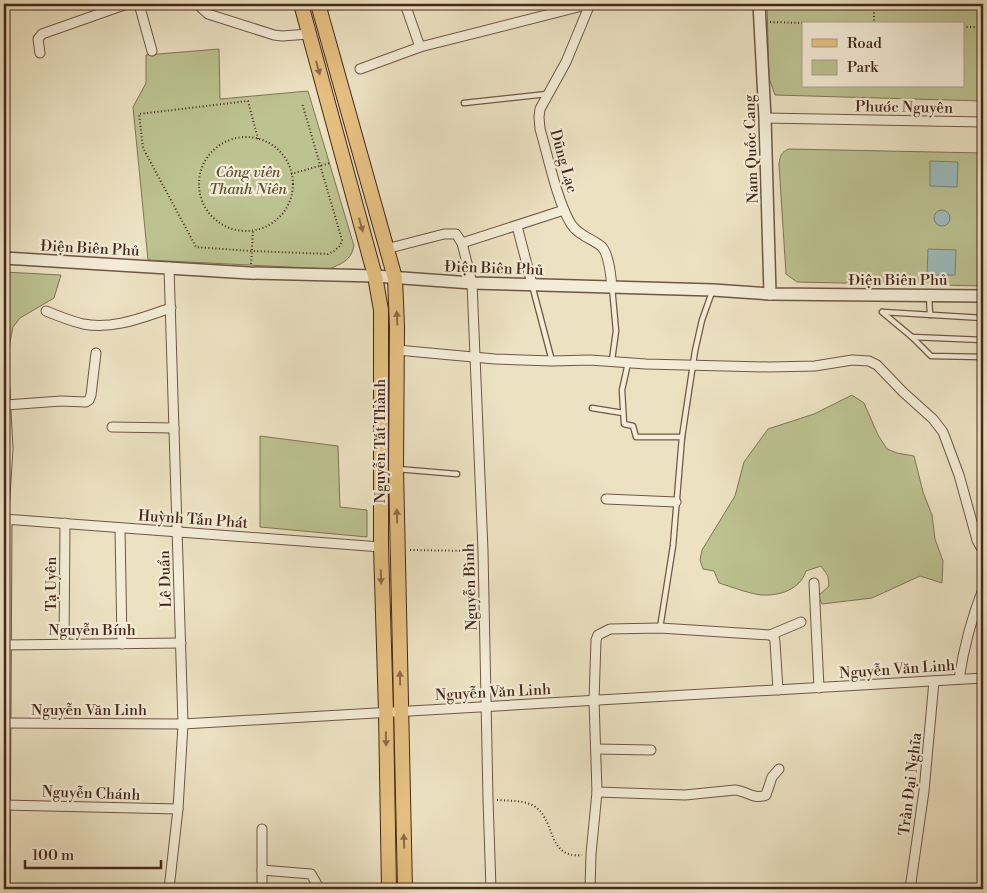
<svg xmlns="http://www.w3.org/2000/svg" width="987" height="893" viewBox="0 0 987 893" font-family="'Libre Bodoni',serif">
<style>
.green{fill:#bcc290;stroke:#817456;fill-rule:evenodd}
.water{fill:#9cbcbc;stroke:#7a807c}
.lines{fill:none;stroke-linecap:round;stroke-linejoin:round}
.service-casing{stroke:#705645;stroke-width:7}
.minor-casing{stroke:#705645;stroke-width:11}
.tertiary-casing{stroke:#705645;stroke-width:14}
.primary-casing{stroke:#46271b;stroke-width:16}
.path{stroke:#46271b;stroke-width:2;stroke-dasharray:1 2.5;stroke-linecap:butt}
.service{stroke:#f3ecd7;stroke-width:4.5}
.minor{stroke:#f3ecd7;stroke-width:9}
.tertiary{stroke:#f3ecd7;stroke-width:11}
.primary{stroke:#e6c181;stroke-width:14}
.oneway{fill:#8e6c49}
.labels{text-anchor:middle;stroke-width:4.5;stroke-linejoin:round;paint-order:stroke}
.street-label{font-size:15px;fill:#46271b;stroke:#f3ecd7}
.park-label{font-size:15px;font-style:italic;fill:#644e38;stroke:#f3ecd7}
</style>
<rect width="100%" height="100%" fill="#ece2c2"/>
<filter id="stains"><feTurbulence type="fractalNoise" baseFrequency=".004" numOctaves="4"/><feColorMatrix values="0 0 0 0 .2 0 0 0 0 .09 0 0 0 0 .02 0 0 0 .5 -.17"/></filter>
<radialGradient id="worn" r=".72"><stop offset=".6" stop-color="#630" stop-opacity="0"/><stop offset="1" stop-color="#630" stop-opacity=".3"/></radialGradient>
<g class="green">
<path d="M767,4H983V101L775,95L769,78ZM803,24H963V86H803Z"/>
<path d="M219,49L220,99L308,91L354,246C351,261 341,264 329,269L148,260L133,107L146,83V55Z"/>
<path d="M789,149L983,153V286L797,282L786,274L779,164C780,156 781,152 789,149Z"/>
<path d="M4,272L61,275L54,298L20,318L13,327L10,342L6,386L4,385Z"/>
<path d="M852,395L864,403L878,435L887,449L897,453L914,456L923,492L932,515L935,539L943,561L942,583L920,576L872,598L822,604L818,596L829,586L828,576L821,566L806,571C800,590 779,596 761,595C747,593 732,587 719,583L714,571L703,569L700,560L702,550L735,496L744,462L768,429L814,414Z"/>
<path d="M260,436L338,446L340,507L367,510V537L260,527Z"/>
</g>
<g class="water">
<path d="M930,161L958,162L957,187L930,186Z"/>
<circle cx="942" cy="218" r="8"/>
<path d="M928,249L956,250L955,275H927Z"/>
</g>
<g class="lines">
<defs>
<g id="service">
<path d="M464,103L547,94"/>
<path d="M532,285L552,361"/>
<path d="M929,296L930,315"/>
<path d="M882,312L912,337L931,356L983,357"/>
<path d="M883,312L983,318"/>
<path d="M912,337L983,340"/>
<path d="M612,360L616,331L612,287"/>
<path d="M628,363L622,390L624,424L633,426L636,437H682"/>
<path d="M592,408L623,413"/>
<path d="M397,469L457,474"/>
<path d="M660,628L673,546L682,437L695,351L702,320L712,292"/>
</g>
<g id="minor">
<path d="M139,4L152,51"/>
<path d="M197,4L208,14L274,35L282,36L309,34"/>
<path d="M405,4L420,47"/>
<path d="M590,4L566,62L540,109L539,117L540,129C548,156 557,201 571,224C579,236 591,238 601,246C609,253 611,277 612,287"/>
<path d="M319,8L331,4"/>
<path d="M40,53L38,39L42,34L127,4"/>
<path d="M360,69L420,47L590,4"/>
<path d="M765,118L983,122"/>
<path d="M517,226L532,284"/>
<path d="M462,243L564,210"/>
<path d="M386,249L444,234H456L462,243L472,283L483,551L488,799L491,889"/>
<path d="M46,311C58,316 71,321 83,324C114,330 143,317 171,308"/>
<path d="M397,350L495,359L552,361L590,360L646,364L769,367L815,366L852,360L869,361L877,365L903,392L933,419L943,432L959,475L977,540L983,551"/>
<path d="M6,405L61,401L86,402L89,400L91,395L96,353"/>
<path d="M112,427L174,428"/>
<path d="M606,499L676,502"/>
<path d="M4,512L8,449L4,374"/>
<path d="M4,519L381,547"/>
<path d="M120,528L122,644"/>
<path d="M814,583L819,688"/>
<path d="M770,635L774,637L775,642L778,690"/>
<path d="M64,644L65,523"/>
<path d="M4,645L181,643"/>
<path d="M959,679C964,647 971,619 983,589"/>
<path d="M4,723L183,724L983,678"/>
<path d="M596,749L651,750"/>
<path d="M597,792L685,795L735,790C747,791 753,800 766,795L772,777L779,769"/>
<path d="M4,805L178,809"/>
<path d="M262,829V889"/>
<path d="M262,870L311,874L319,888L328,889"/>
<path d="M5,889L7,519"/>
<path d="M169,889L178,809L183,724L169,267"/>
<path d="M590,889L591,854L597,792L594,700L596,640L598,635L610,629L660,628L770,635L801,622"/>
<path d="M910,889L924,791L934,681"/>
</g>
<g id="tertiary">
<path d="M759,4L765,118L770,294"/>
<path d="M4,258L250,273L375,276L472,283L713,290L770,294L983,296"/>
</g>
<g id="primary">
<path d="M301,4L375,276L381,310V547L386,712L389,889"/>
<path d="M318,4L395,278L397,327L396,468L405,889"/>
</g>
</defs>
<use href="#service" class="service-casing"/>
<use href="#minor" class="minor-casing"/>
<use href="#tertiary" class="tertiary-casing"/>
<use href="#primary" class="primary-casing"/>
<g class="path">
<path d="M770,22L836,24"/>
<path d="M874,24V4"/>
<path d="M963,27H983"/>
<circle cx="246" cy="184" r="47"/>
<path d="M258,139L248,101L139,114L143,148L196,247L252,251L328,254C335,251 340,248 342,240L302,103"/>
<path d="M291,174L330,163"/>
<path d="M251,264L253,231"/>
<path d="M410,550L475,551"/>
<path d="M497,800C509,801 522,800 532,805C557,817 545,859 582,855"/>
</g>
<use href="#service" class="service"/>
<use href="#minor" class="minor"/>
<use href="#tertiary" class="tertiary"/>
<use href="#primary" class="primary"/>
</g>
<defs><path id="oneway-solid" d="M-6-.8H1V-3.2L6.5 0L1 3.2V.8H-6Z" transform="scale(1.25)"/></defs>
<g class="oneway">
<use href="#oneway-solid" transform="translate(318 68) rotate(75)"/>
<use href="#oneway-solid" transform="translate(361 225) rotate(75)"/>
<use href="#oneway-solid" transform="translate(397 318) rotate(-93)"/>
<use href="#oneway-solid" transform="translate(397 516) rotate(-91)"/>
<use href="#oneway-solid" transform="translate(381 577) rotate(88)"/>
<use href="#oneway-solid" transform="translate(400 678) rotate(-91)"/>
<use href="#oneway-solid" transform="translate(386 739) rotate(89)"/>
<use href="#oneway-solid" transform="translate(404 841) rotate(-91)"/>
</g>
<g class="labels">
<g class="street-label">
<text transform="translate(904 107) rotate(1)" y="5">Phước Nguyên</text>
<text transform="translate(751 149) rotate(-92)" y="5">Nam Quốc Cang</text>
<text transform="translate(564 161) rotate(74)" y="5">Dũng Lạc</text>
<text transform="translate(90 248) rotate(3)" y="5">Điện Biên Phủ</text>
<text transform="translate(494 268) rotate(2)" y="5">Điện Biên Phủ</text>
<text x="898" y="285">Điện Biên Phủ</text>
<text transform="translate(380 441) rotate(-90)" y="5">Nguyễn Tất Thành</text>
<text transform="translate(193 519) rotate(4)" y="5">Huỳnh Tấn Phát</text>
<text transform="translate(165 579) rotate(-92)" y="5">Lê Duẩn</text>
<text transform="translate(51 584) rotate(-90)" y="5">Tạ Uyên</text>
<text transform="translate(470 587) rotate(-92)" y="5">Nguyễn Bình</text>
<text x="92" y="635">Nguyễn Bính</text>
<text transform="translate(897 669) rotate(-4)" y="5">Nguyễn Văn Linh</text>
<text transform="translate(493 692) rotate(-3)" y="5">Nguyễn Văn Linh</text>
<text x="89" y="715">Nguyễn Văn Linh</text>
<text transform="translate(910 784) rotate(-83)" y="5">Trần Đại Nghĩa</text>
<text transform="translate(91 793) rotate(2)" y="5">Nguyễn Chánh</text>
</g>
<g class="park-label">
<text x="248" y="177">Công viên<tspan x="248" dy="17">Thanh Niên</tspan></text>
</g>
</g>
<rect width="987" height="893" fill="none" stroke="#ece2c2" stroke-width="20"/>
<rect x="5" y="5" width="977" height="883" fill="none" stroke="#46271b" stroke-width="2.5"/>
<rect x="10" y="10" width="967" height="873" fill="none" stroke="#46271b"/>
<rect x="802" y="22" width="162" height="65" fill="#f3ecd7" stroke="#ae9d8c"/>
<rect x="812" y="39" width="25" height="8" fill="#e6c181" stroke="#ae9d8c"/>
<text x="847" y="48" font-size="15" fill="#46271b">Road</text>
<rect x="812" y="60" width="25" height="15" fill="#bcc290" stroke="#ae9d8c"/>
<text x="847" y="72" font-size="15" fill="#46271b">Park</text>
<path d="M25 860v8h136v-8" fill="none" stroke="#46271b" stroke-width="2.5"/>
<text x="32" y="860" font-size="15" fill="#46271b" stroke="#f3ecd7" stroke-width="4" paint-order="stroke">100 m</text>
<rect width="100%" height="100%" filter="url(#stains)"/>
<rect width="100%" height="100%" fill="url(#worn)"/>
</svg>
